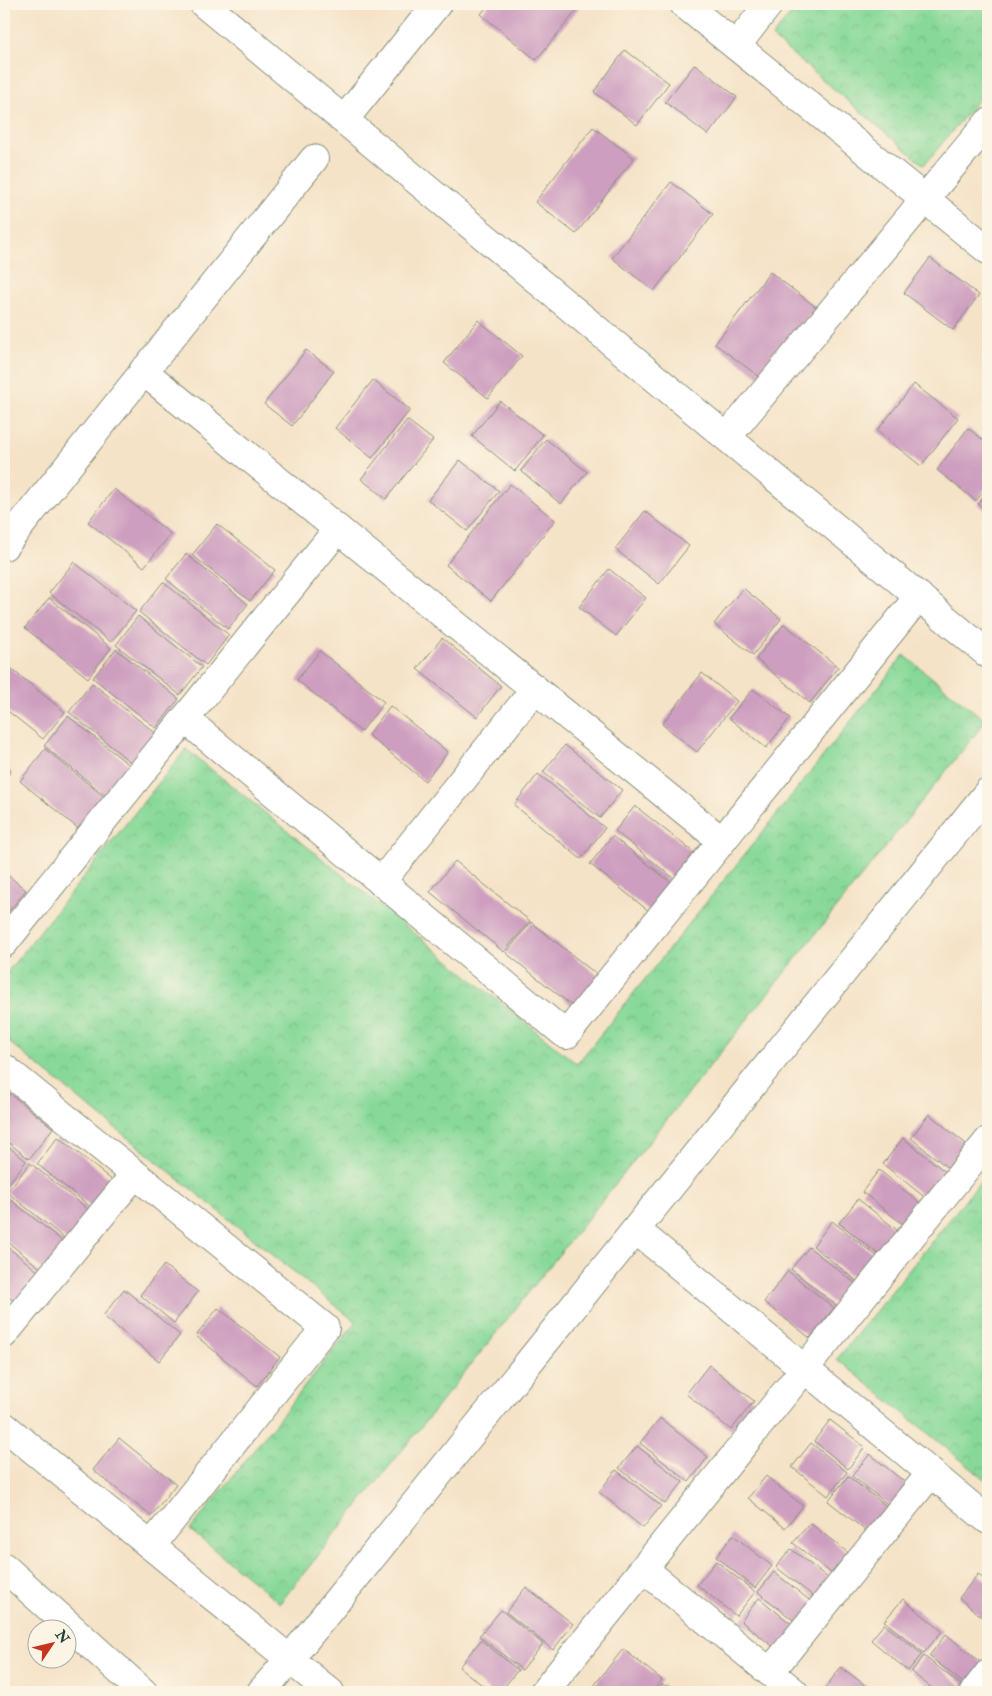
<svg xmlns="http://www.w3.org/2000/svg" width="992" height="1696" viewBox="0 0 992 1696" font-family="'IM FELL Double Pica',serif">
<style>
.park{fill:url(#park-crowns);stroke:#548b66}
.building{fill:#cd9ebf}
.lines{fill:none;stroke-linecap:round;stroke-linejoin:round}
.minor-casing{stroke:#8a907e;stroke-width:30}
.minor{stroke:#fff;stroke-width:28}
</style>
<defs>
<pattern id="park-crowns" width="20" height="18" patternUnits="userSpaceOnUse" patternTransform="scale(1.25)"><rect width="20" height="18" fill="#88d999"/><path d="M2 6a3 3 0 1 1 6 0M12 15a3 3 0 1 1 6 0" fill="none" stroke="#75bb84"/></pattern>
</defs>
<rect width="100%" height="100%" fill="#fcf5e5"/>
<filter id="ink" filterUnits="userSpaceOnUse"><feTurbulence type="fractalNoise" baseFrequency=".02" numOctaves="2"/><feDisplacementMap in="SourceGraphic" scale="10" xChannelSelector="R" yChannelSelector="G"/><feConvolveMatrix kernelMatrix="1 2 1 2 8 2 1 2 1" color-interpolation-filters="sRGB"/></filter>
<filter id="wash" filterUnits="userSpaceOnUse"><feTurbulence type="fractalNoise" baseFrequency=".0096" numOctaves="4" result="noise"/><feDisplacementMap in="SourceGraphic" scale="20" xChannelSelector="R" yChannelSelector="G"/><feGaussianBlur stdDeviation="1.12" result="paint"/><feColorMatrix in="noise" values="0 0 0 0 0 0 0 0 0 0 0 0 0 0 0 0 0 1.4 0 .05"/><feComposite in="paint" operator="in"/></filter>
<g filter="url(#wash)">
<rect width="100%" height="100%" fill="#f5e3c8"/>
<g class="park">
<path d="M799,4H988V88L924,165L772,37Z"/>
<path d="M904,655L986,721L280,1603L190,1530L356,1322L4,1038V976L186,749L577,1064Z"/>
<path d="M980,1182L988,1188V1482L837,1359Z"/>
</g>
<g id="blocks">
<g class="building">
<path d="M489,4H582L536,60L481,14Z"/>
<path d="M625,50L669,83L637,125L594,92Z"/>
<path d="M695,64L737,97L708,135L665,102Z"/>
<path d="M593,127L634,158L576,234L535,202Z"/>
<path d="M671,182L713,214L654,291L612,258Z"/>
<path d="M930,258L979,295L953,330L904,293Z"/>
<path d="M770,272L816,307L761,378L715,344Z"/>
<path d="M478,320L522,356L488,398L444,363Z"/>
<path d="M306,350L334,371L292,426L264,404Z"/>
<path d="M373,380L410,410L372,458L335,428Z"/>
<path d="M914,384L958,418L921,466L877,431Z"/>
<path d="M500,401L543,435L515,471L472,436Z"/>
<path d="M407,420L433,440L386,499L361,479Z"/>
<path d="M968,428L988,444V485L976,501L937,470Z"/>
<path d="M546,439L587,472L561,504L521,471Z"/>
<path d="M460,460L499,491L467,531L428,500Z"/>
<path d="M510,484L555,520L491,601L446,565Z"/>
<path d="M114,489L171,534L144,567L88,522Z"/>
<path d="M988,491V512L978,504Z"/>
<path d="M645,511L689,546L659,584L615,549Z"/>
<path d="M217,524L275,570L250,601L192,555Z"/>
<path d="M186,554L248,604L228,629L166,579Z"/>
<path d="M74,562L136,611L111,642L49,593Z"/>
<path d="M609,569L646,598L616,636L579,607Z"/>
<path d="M163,582L229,635L206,665L139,612Z"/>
<path d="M743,588L781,619L753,655L714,624Z"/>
<path d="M49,598L111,648L88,678L25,628Z"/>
<path d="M138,616L202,667L180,695L116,645Z"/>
<path d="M784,624L838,667L810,703L756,659Z"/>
<path d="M442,638L501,686L477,717L417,669Z"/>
<path d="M116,649L179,699L156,728L93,678Z"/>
<path d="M320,651L384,702L361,732L297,680Z"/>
<path d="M4,663L65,712L43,739L4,708Z"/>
<path d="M702,673L737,701L697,752L662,724Z"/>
<path d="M92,683L158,735L134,765L69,712Z"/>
<path d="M753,689L790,718L766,748L729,718Z"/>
<path d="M390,706L448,752L425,781L368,735Z"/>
<path d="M68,716L138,772L114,802L44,746Z"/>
<path d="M565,745L622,790L600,818L543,772Z"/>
<path d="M45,749L112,803L86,835L20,781Z"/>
<path d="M4,765L11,771L4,781Z"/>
<path d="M538,774L605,828L581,859L514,805Z"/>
<path d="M635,806L702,859L682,885L615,831Z"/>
<path d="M612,836L673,884L650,912L590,864Z"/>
<path d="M455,861L530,921L504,952L430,892Z"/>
<path d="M4,872L26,890L4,917Z"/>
<path d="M531,922L606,982L581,1013L506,953Z"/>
<path d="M4,1089L53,1128L29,1159L4,1139Z"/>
<path d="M929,1114L971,1148L953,1172L911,1138Z"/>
<path d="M58,1137L118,1185L97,1212L37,1164Z"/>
<path d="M903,1138L952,1177L932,1203L883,1164Z"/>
<path d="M4,1143L26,1161L4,1190Z"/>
<path d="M30,1163L93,1213L69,1242L7,1192Z"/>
<path d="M879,1170L926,1208L909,1229L862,1192Z"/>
<path d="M5,1195L66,1244L44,1271L4,1239Z"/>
<path d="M858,1199L902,1234L883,1258L839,1223Z"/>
<path d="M832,1221L879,1258L859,1283L813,1246Z"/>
<path d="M4,1244L40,1273L16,1303L4,1293Z"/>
<path d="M809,1247L856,1284L838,1307L791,1269Z"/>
<path d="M164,1265L198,1292L174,1323L140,1295Z"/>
<path d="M788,1271L834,1308L810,1338L764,1302Z"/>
<path d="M124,1289L180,1335L159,1361L103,1316Z"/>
<path d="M218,1308L280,1357L257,1386L196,1336Z"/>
<path d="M709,1365L754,1401L731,1430L686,1394Z"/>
<path d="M660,1418L708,1457L689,1482L640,1443Z"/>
<path d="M830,1420L865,1447L848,1469L814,1441Z"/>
<path d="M119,1438L176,1484L151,1516L93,1470Z"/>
<path d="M811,1443L847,1472L828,1496L792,1467Z"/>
<path d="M637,1446L683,1482L665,1504L619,1468Z"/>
<path d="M870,1454L913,1489L896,1511L852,1476Z"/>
<path d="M616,1470L661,1506L643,1528L599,1492Z"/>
<path d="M766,1476L803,1506L785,1528L748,1498Z"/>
<path d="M848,1476L895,1513L875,1538L828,1501Z"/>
<path d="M810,1523L856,1559L840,1580L793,1543Z"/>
<path d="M733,1535L772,1566L755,1588L716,1557Z"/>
<path d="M791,1549L837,1585L822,1603L776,1567Z"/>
<path d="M716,1561L755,1592L736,1616L697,1585Z"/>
<path d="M774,1572L818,1607L802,1627L758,1592Z"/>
<path d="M978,1574L988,1582V1622L959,1598Z"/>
<path d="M526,1587L573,1624L553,1650L506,1612Z"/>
<path d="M759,1598L799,1630L781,1653L741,1621Z"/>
<path d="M903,1599L942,1631L924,1653L884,1621Z"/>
<path d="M501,1610L543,1644L522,1670L479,1636Z"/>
<path d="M884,1624L922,1654L908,1671L871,1640Z"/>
<path d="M946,1634L984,1665L967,1686L929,1656Z"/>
<path d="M481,1640L518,1670L500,1692H491L459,1667Z"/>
<path d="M623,1649L662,1680L652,1692H589Z"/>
<path d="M924,1656L961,1685L955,1692H937L911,1672Z"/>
<path d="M841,1667L874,1692H830L825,1688Z"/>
<path d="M662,1684L672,1692H656Z"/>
</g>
</g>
</g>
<g filter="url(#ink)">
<use href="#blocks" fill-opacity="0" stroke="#8a907e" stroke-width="1"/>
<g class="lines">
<defs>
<g id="minor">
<path d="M204,4L988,654"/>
<path d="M684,4L988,250"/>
<path d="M736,46L769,4"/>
<path d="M344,120L437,4"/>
<path d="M143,371L722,841"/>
<path d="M727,437L988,123"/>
<path d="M4,546L314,159"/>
<path d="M185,719L566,1035L919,596"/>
<path d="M381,882L535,689"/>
<path d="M4,943L338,529"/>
<path d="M4,1068L325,1328L151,1546"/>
<path d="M636,1230L988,1520"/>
<path d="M4,1334L135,1174"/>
<path d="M4,1426L330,1692"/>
<path d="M4,1567L143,1692"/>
<path d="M644,1569L794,1692"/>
<path d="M770,1672L931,1473"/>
<path d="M261,1692L289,1660L988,792"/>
<path d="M544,1692L988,1141"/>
<path d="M974,1692L988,1674"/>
</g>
</defs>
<use href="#minor" class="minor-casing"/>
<use href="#minor" class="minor"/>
</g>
</g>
<rect width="992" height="1696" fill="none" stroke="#fcf5e5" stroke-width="20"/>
<g transform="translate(52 1644) rotate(55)"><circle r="24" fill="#fcf5e5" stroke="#a4ab9e"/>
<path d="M0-4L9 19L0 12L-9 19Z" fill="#c8321e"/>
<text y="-8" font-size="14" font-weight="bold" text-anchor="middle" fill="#1f3d34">N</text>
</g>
</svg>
